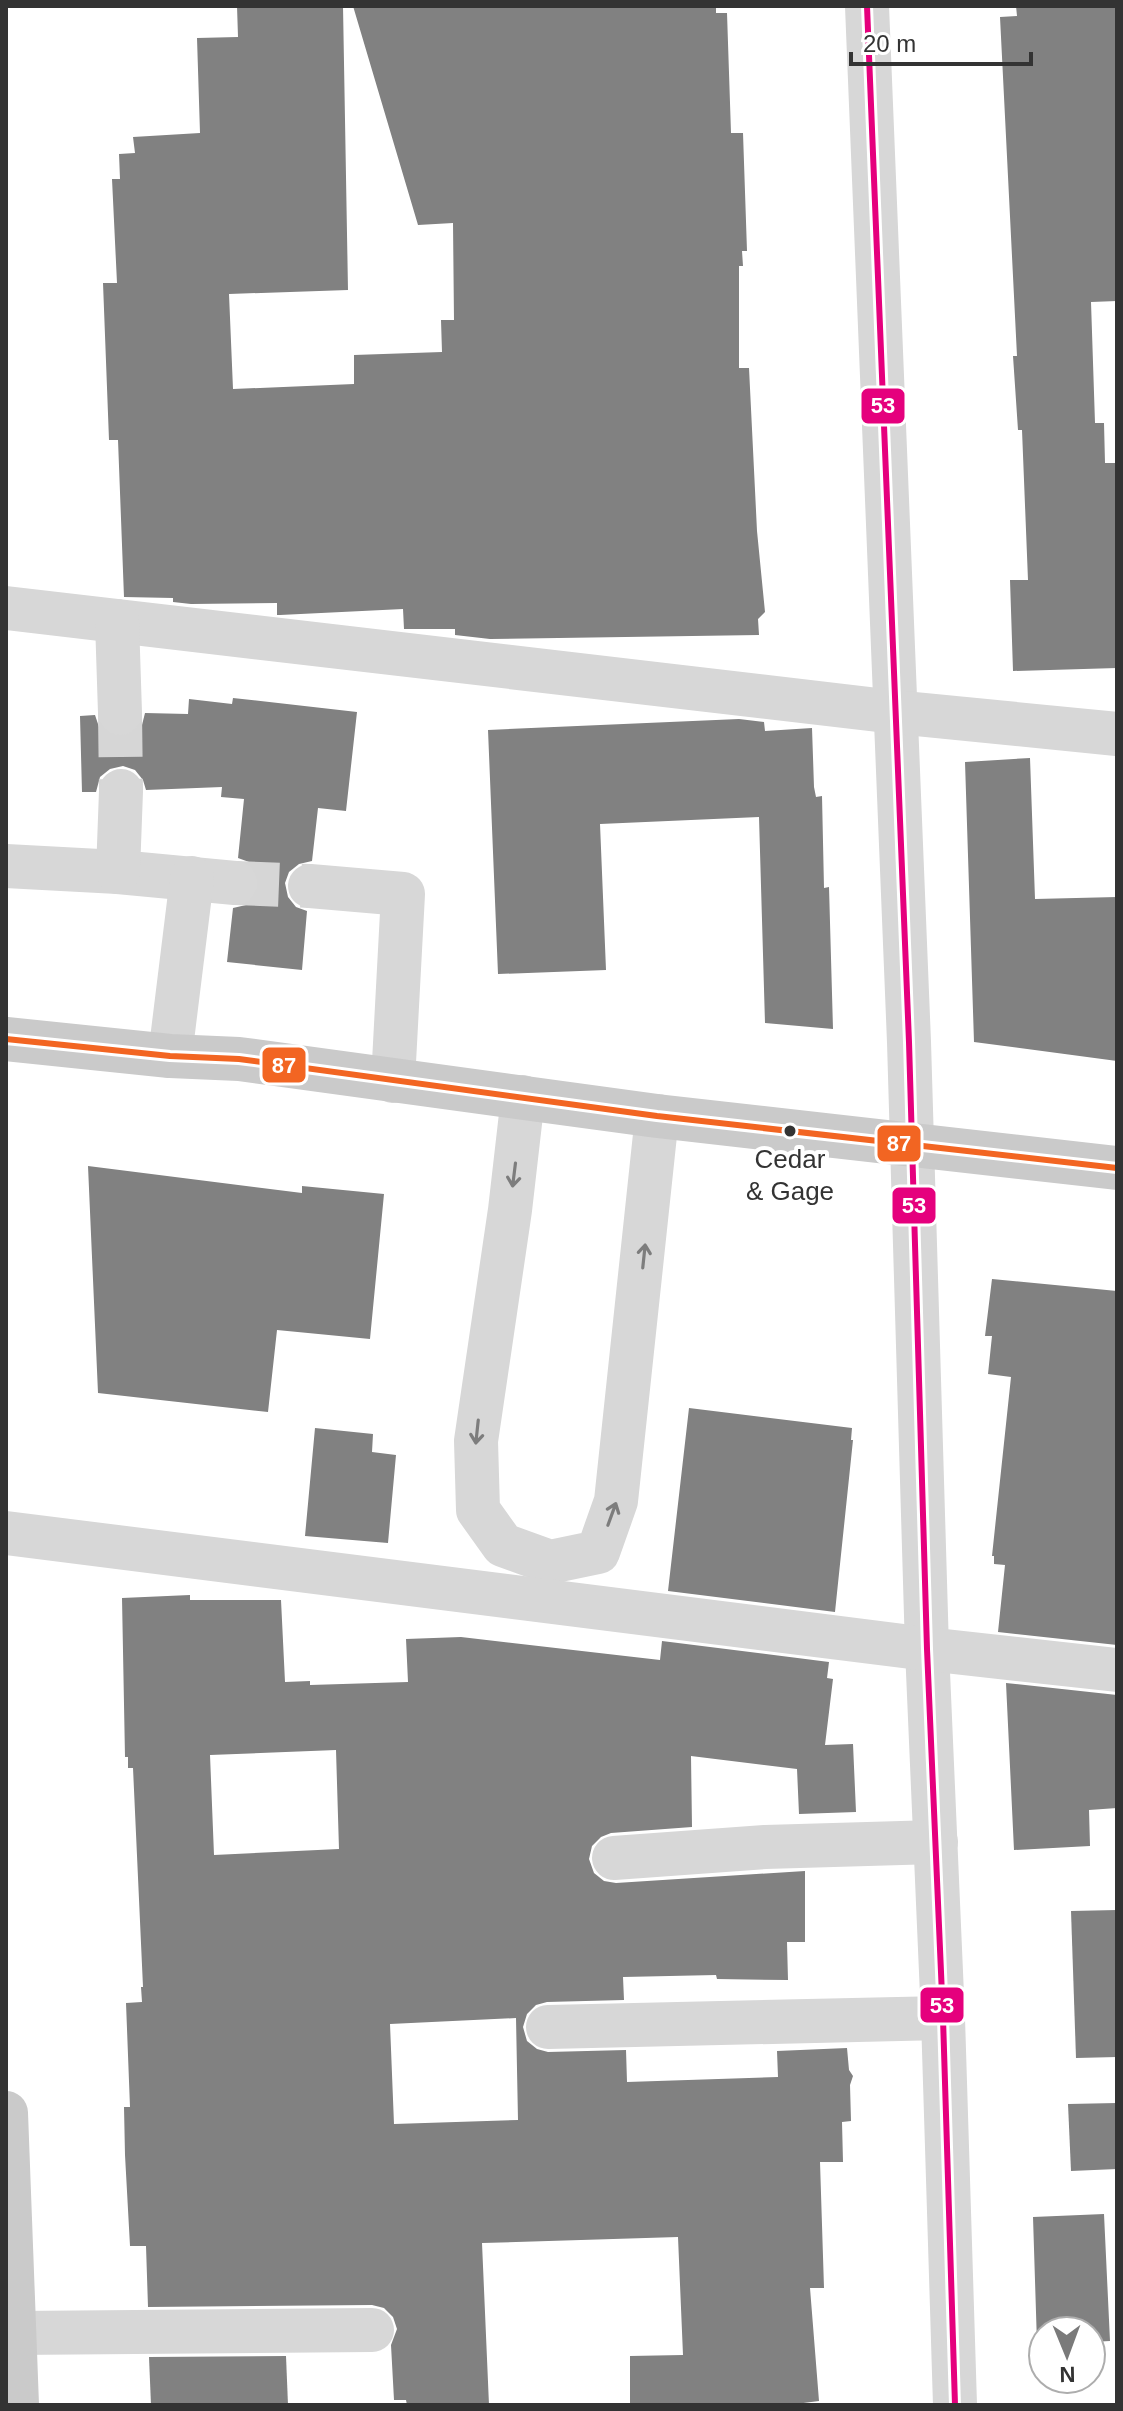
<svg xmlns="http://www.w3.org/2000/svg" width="1123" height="2411" viewBox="0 0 1123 2411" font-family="Arial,sans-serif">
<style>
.building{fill:#818181;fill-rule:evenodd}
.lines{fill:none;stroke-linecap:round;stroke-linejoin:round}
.minor-tunnel{stroke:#d6d6d6;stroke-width:44;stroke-dasharray:44 22;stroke-linecap:butt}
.minor{stroke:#d7d7d7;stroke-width:44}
.major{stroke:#cacaca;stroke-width:44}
.bus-1-casing{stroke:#fff;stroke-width:12}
.bus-2-casing{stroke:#fff;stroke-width:12}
.bus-1{stroke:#e5007d;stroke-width:6}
.bus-2{stroke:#f26522;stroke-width:6}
.oneway{stroke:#7d7d7d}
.bus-dot{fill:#333;stroke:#fff;stroke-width:3}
.labels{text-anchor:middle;stroke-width:8;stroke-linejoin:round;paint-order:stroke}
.bus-label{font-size:26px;fill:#333;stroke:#fff}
.line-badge{stroke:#fff;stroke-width:3}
.badge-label{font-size:22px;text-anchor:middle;font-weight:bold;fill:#fff}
</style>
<rect width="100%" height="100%" fill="#fff"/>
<g class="building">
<path d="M237,6H343L348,290L229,294L233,389L354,384V355L442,352L441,320H454L453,223L418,225L353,6H716V13H727L731,133H743L747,251H742L743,266H739V368H749L757,531L765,612L758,619L759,635L490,639L455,635V629H404L403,609L280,615H277V603L191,604L173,602V598L124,597L118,440H109L103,283H117L112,179H120L119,154L135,153L133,137L200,133L197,38L238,37Z"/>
<path d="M1016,6H1117V301L1091,302L1095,423H1104L1105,463H1117V668L1013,671L1010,580H1028L1022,430H1018L1013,356H1017L1000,17L1017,16Z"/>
<path d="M233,698L357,712L346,811L318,808L312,861L299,864L289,872L285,883L288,897L296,907L307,911L302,970L227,962L233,908L246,905L256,897L260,886L257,872L249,862L238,858L244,799L221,797L222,787L146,790L143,780L135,770L123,766L110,769L100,777L96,792H82L80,716L95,715L99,727L108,735L122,738L134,734L142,725L145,713L188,714L189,699L232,704Z"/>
<path d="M739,719L764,722L765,731L812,728L814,787L816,797L822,796L824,888L829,887L833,1029L765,1023L759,817L600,824L606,970L498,974L488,730Z"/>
<path d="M1030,758L1035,899L1117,897V1061L974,1042L965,762Z"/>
<path d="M88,1166L302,1193V1186L384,1194L370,1339L277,1330L268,1412L98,1393Z"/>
<path d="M992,1279L1117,1291V1645L998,1632L1005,1565L994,1564V1556H992L1011,1377L988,1374L992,1336H985Z"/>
<path d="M689,1408L852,1428L851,1440H853L835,1612L668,1591Z"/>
<path d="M315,1428L373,1434L372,1452L396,1455L388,1543L305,1536Z"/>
<path d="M190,1595V1600H281L285,1682L310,1681V1685L408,1682L406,1639L461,1637L660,1660L662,1641L829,1662L827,1678L833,1679L825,1745L853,1744L856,1812L799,1814L797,1769L691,1756L692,1827L611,1833L601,1837L592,1846L589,1859L594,1873L604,1881L616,1883L805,1871V1942H787L788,1980L717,1979L716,1975L623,1977L624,2000L547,2002L536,2005L527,2014L523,2027L527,2041L537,2049L548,2052L626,2050L627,2082L778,2077L777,2051L847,2048L849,2070L853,2076L850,2085L851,2121L842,2122L843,2162H820L824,2288H810L819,2401L788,2405H630V2356L683,2355L678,2237L482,2243L489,2405H407L406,2400H394L391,2345L397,2329L393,2317L384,2308L372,2305L148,2307L146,2246H130L125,2155L124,2107H130L126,2003L142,2002L141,1987H143L133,1768H128V1757H125L122,1598ZM336,1750L339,1849L214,1855L210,1755ZM516,2018L518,2120L394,2124L390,2024Z"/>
<path d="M1006,1683L1117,1695V1808L1089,1810L1090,1846L1014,1850Z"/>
<path d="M1117,1910V2057L1076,2058L1071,1911Z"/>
<path d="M1117,2103V2169L1071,2171L1068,2104Z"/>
<path d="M1104,2214L1110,2341L1091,2342V2331H1043V2344H1037L1033,2217Z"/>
<path d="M286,2356L288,2405H151L149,2357Z"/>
</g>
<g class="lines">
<g class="minor-tunnel">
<path d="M120,713L121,791"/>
<path d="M235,883L310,886"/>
</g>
<g class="minor">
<path d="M867,6L909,1042L927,1649L943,2018L955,2405"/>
<path d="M6,608L895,712L1117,734"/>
<path d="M117,621L120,713"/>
<path d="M6,866L118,872L235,883"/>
<path d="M118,872L121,791"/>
<path d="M310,886L403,894L393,1081"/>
<path d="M170,1056L192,878"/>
<path d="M523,1097L510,1210L476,1441L478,1510L503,1545L550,1562L598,1552L616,1501L657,1116"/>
<path d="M6,1533L927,1649L1117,1670"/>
<path d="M614,1858L765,1847L936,1842"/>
<path d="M548,2027L943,2018"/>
<path d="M14,2333L372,2330"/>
</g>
<g class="major">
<path d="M6,1039L170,1056L239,1059L657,1116L1117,1168"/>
<path d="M6,2113L17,2405"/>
</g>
<defs>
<path id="bus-1" d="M867,6L909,1042L927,1649L943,2018L955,2405"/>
<path id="bus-2" d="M6,1039L170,1056L239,1059L657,1116L1117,1168"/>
</defs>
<use href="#bus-1" class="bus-1-casing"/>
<use href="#bus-2" class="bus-2-casing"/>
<use href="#bus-1" class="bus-1"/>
<use href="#bus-2" class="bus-2"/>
</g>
<defs><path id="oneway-shaft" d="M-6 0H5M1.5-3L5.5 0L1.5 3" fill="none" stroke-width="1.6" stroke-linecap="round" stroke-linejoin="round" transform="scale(2)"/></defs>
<g class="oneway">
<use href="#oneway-shaft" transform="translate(514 1175) rotate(97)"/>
<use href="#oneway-shaft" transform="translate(644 1256) rotate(-84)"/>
<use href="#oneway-shaft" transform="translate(477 1432) rotate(96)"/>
<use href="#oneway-shaft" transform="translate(612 1514) rotate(-70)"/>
</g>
<circle class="bus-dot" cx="790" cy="1131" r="7"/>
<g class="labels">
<g class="bus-label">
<text x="790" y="1168">Cedar<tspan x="790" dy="32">&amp; Gage</tspan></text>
</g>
</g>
<g class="line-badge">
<rect x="860" y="387" width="46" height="38" rx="8" fill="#e5007d"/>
<rect x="261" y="1046" width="46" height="38" rx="8" fill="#f26522"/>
<rect x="876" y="1124" width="46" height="39" rx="8" fill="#f26522"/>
<rect x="891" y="1186" width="46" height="39" rx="8" fill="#e5007d"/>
<rect x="919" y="1986" width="46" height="38" rx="8" fill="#e5007d"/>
</g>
<g class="badge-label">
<text x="883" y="413">53</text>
<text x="284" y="1073">87</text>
<text x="899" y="1151">87</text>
<text x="914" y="1213">53</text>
<text x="942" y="2013">53</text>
</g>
<rect width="1123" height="2411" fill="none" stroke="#333333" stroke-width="16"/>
<g transform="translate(1067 2355) rotate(179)"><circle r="38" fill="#ffffff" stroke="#adadad" stroke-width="2"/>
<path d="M0-6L14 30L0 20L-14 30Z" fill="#7a7a7a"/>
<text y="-12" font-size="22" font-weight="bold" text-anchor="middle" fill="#333333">N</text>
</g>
<path d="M851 52v12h180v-12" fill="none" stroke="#333333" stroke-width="4"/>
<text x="863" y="52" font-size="24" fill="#333333" stroke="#ffffff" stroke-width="6" paint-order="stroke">20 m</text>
</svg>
